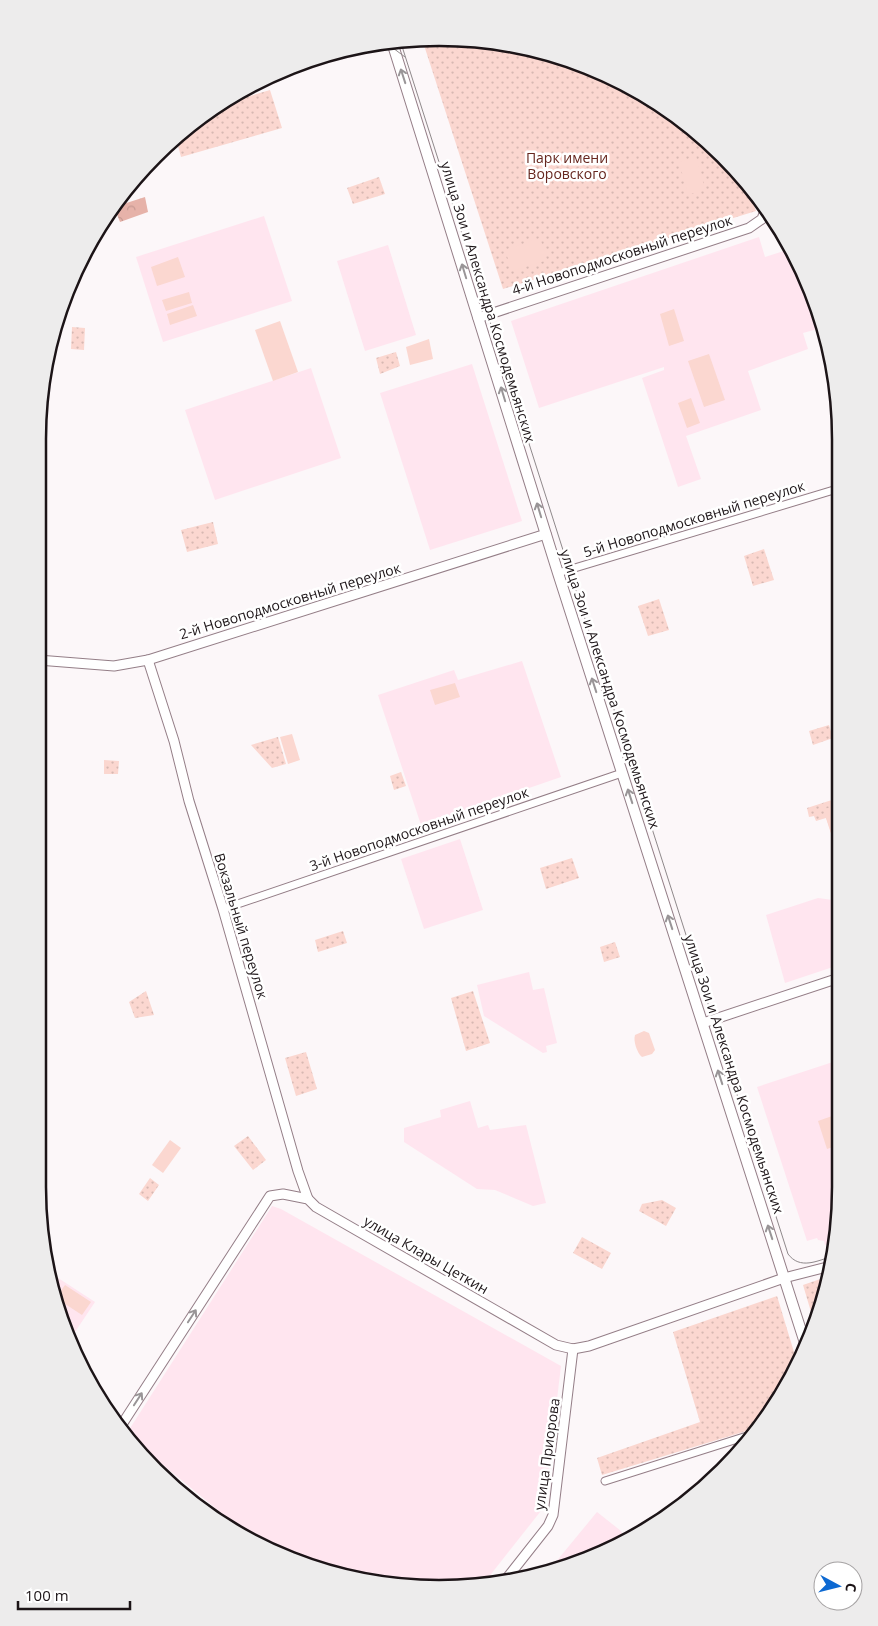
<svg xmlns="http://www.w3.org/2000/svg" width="878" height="1626" viewBox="0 0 878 1626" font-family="'Open Sans',sans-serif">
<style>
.built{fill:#ffe5ef}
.forest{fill:url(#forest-crowns)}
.park{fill:url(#park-dots)}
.pitch{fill:#fbd7d0}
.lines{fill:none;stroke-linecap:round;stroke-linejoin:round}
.minor-casing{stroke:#947e87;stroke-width:9}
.tertiary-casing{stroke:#947e87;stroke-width:11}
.secondary-casing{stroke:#947e87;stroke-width:12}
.minor{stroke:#fff;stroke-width:7}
.tertiary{stroke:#fff;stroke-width:9}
.secondary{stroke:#fff;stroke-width:10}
.tram{stroke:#8f898b;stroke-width:1}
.oneway{stroke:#999597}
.labels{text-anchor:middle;stroke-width:5;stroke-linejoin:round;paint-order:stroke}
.park-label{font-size:14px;fill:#66271f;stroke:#fff}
.street-label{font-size:14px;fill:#1c1417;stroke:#fff}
.rim{fill:none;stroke:#1c1417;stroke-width:2.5}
</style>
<defs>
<pattern id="forest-crowns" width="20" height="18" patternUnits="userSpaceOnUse" patternTransform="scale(1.25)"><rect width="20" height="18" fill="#e6b2a9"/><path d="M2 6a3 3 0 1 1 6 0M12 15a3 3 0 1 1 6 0" fill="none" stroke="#c59891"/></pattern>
<pattern id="park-dots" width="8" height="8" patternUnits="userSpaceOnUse" patternTransform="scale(1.25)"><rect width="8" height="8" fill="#fbd7d0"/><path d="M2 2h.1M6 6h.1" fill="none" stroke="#d7b8b2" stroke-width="1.8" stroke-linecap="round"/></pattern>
</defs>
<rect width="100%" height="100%" fill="#fcf7f9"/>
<g class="built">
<path d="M264,216L292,301L163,342L136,257Z"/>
<path d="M759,237L765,257L790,249L810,286L821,328L803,333L808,349L748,371L761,410L686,436L701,479L678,487L642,378L664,370V367L539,408L511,321Z"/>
<path d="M388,245L416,335L365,351L337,261Z"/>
<path d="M472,364L522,521L430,550L380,393Z"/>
<path d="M311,368L341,458L215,500L185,410Z"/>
<path d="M522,661L561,777L421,825L378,695L454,670L458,680Z"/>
<path d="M460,839L483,910L424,929L401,859Z"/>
<path d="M818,898L833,900L839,899V965L785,983L766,915Z"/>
<path d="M529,972L533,990L544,988L557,1043L546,1046L547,1052L543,1053L484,1016L477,985Z"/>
<path d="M839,1060L840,1213L835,1242L825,1245L824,1241L818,1240L817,1238L807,1241L757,1087Z"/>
<path d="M470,1101L478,1128L488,1125L490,1130L526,1125L546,1203L533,1206L495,1190L477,1189L404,1142V1128L441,1117L440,1110Z"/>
<path d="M272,1206L281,1209L561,1366L544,1507L484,1583L466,1588L335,1575L255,1538L231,1521L134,1441L127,1433Z"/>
<path d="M52,1274L95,1302L71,1338L59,1316Z"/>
<path d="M597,1512L621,1531L624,1538L593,1558L558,1566L555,1563Z"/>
</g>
<path class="forest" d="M145,197L148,212L120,222L114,207Z"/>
<g class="park">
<path d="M422,39L491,41L568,59L639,91L704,137L748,188L756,211L503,289Z"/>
<path d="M270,90L282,128L181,157L176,138L194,121L217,106Z"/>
<path d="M379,177L385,194L353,204L347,188Z"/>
<path d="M72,327L85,328L84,350L71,349Z"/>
<path d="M396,352L400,366L380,374L376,358Z"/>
<path d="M213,522L218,544L187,552L181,530Z"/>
<path d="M764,549L774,580L753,586L744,556Z"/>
<path d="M659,599L669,630L648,636L638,606Z"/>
<path d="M829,725L833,738L813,745L809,731Z"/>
<path d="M278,737L286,764L272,768L251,745Z"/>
<path d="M104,760L119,761L118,774H104Z"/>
<path d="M401,772L406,786L394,790L390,776Z"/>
<path d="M838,798L839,845L835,846L826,818L816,821L814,816L809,817L807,808Z"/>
<path d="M572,858L579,878L546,889L540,868Z"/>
<path d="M343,931L347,943L318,952L315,940Z"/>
<path d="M615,942L620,957L604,962L600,947Z"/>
<path d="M146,991L154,1015L135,1018L129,1002Z"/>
<path d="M473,991L490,1043L466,1051L451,998Z"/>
<path d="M306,1052L317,1089L296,1096L285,1058Z"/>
<path d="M248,1136L266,1160L253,1170L234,1146Z"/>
<path d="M150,1178L159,1185L148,1201L139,1194Z"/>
<path d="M662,1200L676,1208L666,1226L639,1211L642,1204Z"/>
<path d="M582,1237L611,1253L602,1269L573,1253Z"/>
<path d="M829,1276L827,1291L814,1322L803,1285Z"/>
<path d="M777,1296L797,1362L787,1387L753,1429L602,1475L597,1458L700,1422L673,1332Z"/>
</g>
<g class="pitch">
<path d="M696,156L705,189L688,195L679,162Z"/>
<path d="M540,238L547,260L512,271L505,250Z"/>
<path d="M178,257L185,277L157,286L151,267Z"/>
<path d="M189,292L192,303L166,311L162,300Z"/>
<path d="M193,305L197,316L170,325L167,314Z"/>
<path d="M674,309L684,341L669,346L660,314Z"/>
<path d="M280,321L298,372L273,381L255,330Z"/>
<path d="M429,339L433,359L410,365L406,347Z"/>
<path d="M709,354L725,400L704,407L688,361Z"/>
<path d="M691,398L700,423L687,428L678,403Z"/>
<path d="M455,683L460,697L435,705L430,690Z"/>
<path d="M292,734L300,760L288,764L280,737Z"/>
<path d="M833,806H836L838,808V839L835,840L833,838L824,812L825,809Z"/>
<path d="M644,1031L649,1033L655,1050L652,1054L642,1057C637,1053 633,1041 635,1035Z"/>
<path d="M835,1115L839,1128V1145L827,1149L818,1121Z"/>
<path d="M170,1140L181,1148L163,1173L152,1165Z"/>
<path d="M65,1285L91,1302L82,1315L56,1298Z"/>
</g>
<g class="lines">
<defs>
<g id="minor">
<path d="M558,573L837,489"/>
<path d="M223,909L622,773"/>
<path d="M605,1481L747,1436"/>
</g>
<g id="tertiary">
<path d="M478,318L749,228L762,219L766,208"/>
<path d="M38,660L114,666L148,660L546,534"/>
<path d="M148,660L174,741L189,801L223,909L298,1171L308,1199"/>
<path d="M703,1023L839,978"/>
<path d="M119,1429L270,1196L283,1194L308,1199L316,1207L556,1345L573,1349L589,1346L784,1278L831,1266"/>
<path d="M507,1578L548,1526L553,1515L573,1349"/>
</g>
<path id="secondary" d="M392,42L558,573L805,1343"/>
</defs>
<use href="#minor" class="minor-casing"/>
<use href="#tertiary" class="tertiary-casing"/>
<use href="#secondary" class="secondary-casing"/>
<use href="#minor" class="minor"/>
<use href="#tertiary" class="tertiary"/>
<use href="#secondary" class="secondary"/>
<g class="tram">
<path d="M400,40L788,1254C800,1270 817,1261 833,1256"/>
<path d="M379,44L393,48L405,57"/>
<path d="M261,79L369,46"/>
</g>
</g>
<defs><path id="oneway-shaft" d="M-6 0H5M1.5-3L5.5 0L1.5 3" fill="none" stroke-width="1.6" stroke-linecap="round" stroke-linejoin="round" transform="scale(1.25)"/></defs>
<g class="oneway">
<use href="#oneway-shaft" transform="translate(403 76) rotate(-108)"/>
<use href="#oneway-shaft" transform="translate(464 271) rotate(-107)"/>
<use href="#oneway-shaft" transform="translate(503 394) rotate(-107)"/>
<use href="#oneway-shaft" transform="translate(539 510) rotate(-107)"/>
<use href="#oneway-shaft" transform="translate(594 685) rotate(-108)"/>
<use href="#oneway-shaft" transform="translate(630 796) rotate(-108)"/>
<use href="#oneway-shaft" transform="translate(670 922) rotate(-108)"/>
<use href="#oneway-shaft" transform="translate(720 1077) rotate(-108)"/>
<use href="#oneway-shaft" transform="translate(770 1232) rotate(-108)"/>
<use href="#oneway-shaft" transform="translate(192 1316) rotate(-57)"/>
<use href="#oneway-shaft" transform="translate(138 1399) rotate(-57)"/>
</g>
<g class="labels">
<g class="park-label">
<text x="567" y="163">Парк имени<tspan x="567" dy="16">Воровского</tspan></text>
</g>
<g class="street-label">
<text transform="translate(622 255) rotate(-18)" y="5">4-й Новоподмосковный переулок</text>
<text transform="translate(488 302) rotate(73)" y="5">улица Зои и Александра Космодемьянских</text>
<text transform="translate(694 519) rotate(-17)" y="5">5-й Новоподмосковный переулок</text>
<text transform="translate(290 601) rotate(-17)" y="5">2-й Новоподмосковный переулок</text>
<text transform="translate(610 689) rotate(72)" y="5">улица Зои и Александра Космодемьянских</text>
<text transform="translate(419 829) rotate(-19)" y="5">3-й Новоподмосковный переулок</text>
<text transform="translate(241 926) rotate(73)" y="5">Вокзальный переулок</text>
<text transform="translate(734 1074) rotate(72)" y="5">улица Зои и Александра Космодемьянских</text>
<text transform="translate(426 1255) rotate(30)" y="5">улица Клары Цеткин</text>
<text transform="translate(547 1454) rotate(-82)" y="5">улица Приорова</text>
</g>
</g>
<path d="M0 0H878V1626H0ZM439 46H439A393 393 0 0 1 832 439V1187A393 393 0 0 1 439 1580H439A393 393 0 0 1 46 1187V439A393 393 0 0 1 439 46Z" fill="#edecec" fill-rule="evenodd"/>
<path class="rim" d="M439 46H439A393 393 0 0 1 832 439V1187A393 393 0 0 1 439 1580H439A393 393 0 0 1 46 1187V439A393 393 0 0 1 439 46Z"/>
<g transform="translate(838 1586) rotate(97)"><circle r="24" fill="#ffffff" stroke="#a4a1a2"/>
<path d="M0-4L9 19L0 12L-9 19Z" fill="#0d69d2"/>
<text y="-8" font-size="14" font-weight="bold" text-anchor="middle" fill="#1c1417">С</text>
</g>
<path d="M18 1601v8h112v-8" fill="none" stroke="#1c1417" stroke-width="2.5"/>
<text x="25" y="1601" font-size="15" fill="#1c1417" stroke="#ffffff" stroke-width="4" paint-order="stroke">100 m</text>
</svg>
